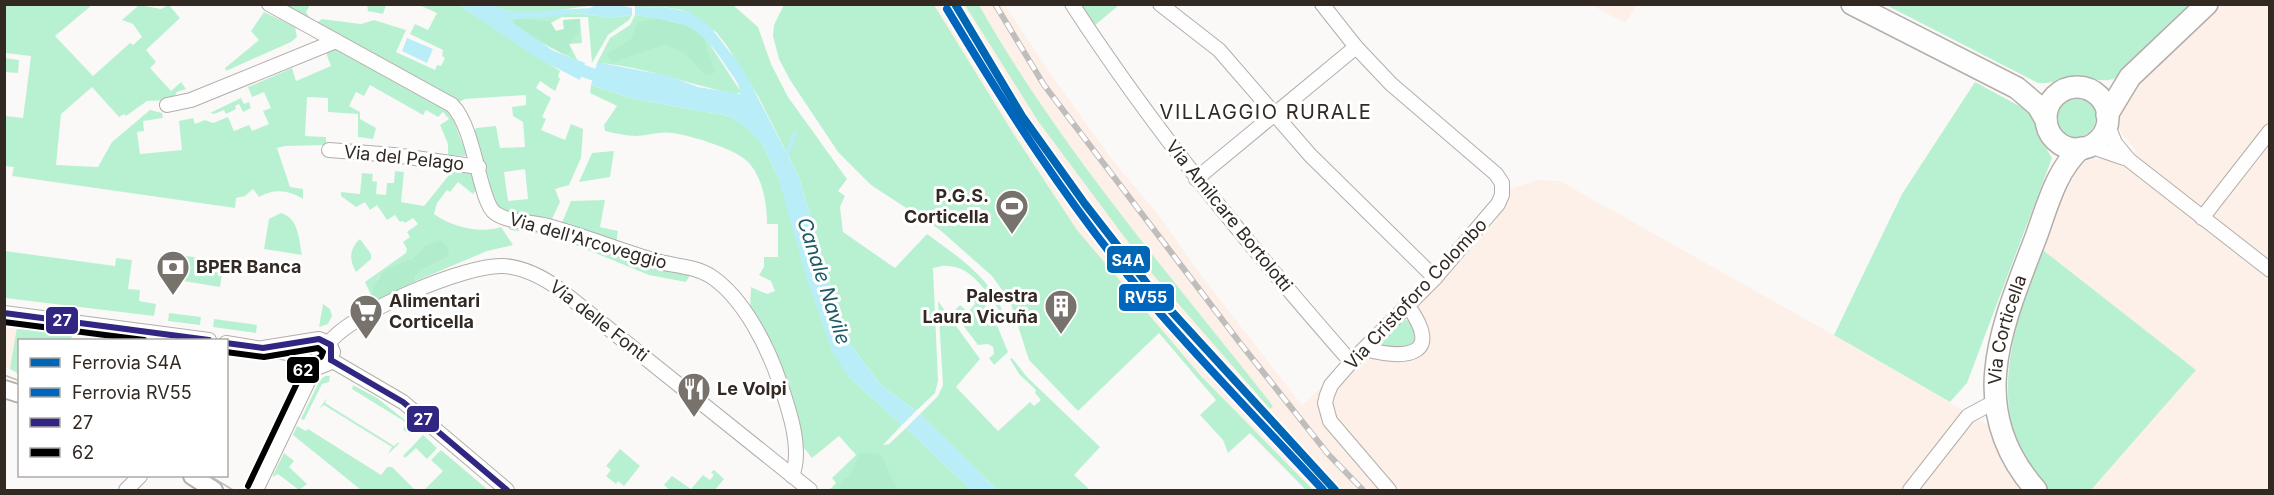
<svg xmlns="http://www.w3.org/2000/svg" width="2274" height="495" viewBox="0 0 2274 495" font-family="Inter,sans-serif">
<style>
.built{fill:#fcf0e9}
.green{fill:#b8f1d2;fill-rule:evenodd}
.forest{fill:#b1eccc}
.water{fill:#b9edf8}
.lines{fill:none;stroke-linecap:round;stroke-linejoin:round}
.stream{stroke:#b9edf8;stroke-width:4}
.canal{stroke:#b9edf8;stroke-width:12}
.minor-casing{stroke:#b4aeab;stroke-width:16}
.tertiary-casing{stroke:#b4aeab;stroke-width:20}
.primary-casing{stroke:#b4aeab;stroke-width:24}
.minor{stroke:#fefefe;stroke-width:14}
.tertiary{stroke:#fefefe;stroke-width:16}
.primary{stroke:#fefefe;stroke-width:21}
.tram{stroke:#bfbebc;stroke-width:1.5}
.rail-casing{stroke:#bfbebc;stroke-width:6}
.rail{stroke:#fff;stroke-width:4;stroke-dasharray:11;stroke-linecap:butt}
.bus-1-casing{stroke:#fff;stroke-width:10}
.bus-2-casing{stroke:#fff;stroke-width:10}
.bus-1{stroke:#312783;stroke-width:6}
.bus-2{stroke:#000;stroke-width:6}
.rail-1-casing{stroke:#fff;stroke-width:12}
.rail-2-casing{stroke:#fff;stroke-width:12}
.rail-1{stroke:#0066b3;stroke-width:8}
.rail-2{stroke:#0065bd;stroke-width:8}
.labels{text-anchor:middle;stroke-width:6;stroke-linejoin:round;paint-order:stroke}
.street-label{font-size:18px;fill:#322923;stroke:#fff}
.poi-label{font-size:18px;font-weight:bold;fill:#322923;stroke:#fff;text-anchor:start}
.neighbourhood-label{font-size:20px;letter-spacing:1.5px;fill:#322923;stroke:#fff}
.water-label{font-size:20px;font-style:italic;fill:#1d5a65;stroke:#fff}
.line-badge{stroke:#fff;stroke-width:2}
.badge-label{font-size:16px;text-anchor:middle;font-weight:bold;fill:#fff}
</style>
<rect width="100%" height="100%" fill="#fbf9f7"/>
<g class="built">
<path d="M934,5H1005L1052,76L1114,162L1158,214L1201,275L1302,405L1459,262L1496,221L1510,189L1538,180L1560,181L1834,335L2014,440L2048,490H1306L1216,400L1080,240L969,66Z"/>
<path d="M1591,5H1637L1625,23Z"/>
<path d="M2215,5H2269V490H2091L2196,370L2039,247L2081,162L2097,158L2109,159L2122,166L2136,150L2121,133L2117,115L2137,81Z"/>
<path d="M4,326L17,327L10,369L5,368Z"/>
</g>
<g class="green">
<path d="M5,4L92,5L55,36L93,76L130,43L133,45L142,37L133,24L122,20L139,5L161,9L169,5L180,18L146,50L156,62L150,68L171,91L181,82L186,89L177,92L172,100L147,101L126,116L124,114L119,117L92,87L61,114L56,165L98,167L112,142L150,110L162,113L163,118L143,121L144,131L137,132L140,154L182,150L179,121L193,118L195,124L205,120L213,123L228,117L234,131L249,125L252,131L269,124L263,111L271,108L264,92L252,97L248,87L292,68L296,81L331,66L326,53L336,49L445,109L453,119L467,156L448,155V144L440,125L449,119L443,112L438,117L426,110L423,115L370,85L364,96L356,92L349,106L360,112V119L376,128L373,139L358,137V114L328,112V98L307,97L305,136L326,137V145L285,146L277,148L290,187L303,189V199C289,190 274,188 259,197L253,189L245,196L236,198L235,208L12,176L14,167L5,166V116L23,118L31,56L5,53Z"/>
<path d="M635,4L733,5L758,27L771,64L788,97L847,179L838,191L845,196L840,207L843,232L895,268L927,234C957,256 995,280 1005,319C991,300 975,266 947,266C942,265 938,268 933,268L938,381L935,393L916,411L881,385L846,339L799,177L758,96L727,46L716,32L682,10L663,7L635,8Z"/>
<path d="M282,5H310L306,12L309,17L308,19Z"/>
<path d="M367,5V4L386,5L383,14L368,11Z"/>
<path d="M419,5H459L560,71L558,76L560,79L555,91L540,81L536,88L551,98L542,117L546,119L541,130L565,140L571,124L583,129L581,158L569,185L555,189L560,202L552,219L507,213L496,206L492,199L489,179L473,134L476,128L496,126L500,148L525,147L523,122L513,116L512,107L526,105V95L465,99L459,102L316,23L322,19L361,24L374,20L406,30L396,52L435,70L437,65L441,66L445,58L442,56L443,50L410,34L415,24L428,30L437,13ZM525,169L528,199L508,201L504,172Z"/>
<path d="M490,5H602C568,6 524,22 490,5Z"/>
<path d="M784,5H934L1013,133L1077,230L1201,376L1313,490H1306L1250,433L1228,453L1223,440L1200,415L1216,400L1159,333L1078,411L1029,360L1010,301L992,276L940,230L871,185L838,152L790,80L779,59L773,36L774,25Z"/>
<path d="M965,5H979C1060,149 1171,276 1273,406L1270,409L1149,270L1038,121Z"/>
<path d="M1079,5H1119L1094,26Z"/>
<path d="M1886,5H2198C2178,23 2136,70 2113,79C2103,82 2095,79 2085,78C2069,76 2054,84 2038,83Z"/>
<path d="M264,12L295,27L297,37L291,42L226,71L225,68L259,40L251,31Z"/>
<path d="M575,13L612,18L632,15L629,20L608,35L592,63L588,17H562L551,23L556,31L564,29L563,20L580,19L582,43L569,44L578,61L539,42L507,19Z"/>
<path d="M635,15L664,19L705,37L741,92L736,94C689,85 644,66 597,63L610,38L630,25Z"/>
<path d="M5,58L19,60L18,73L5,72Z"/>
<path d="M1975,82L2025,109L2034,118L2041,140L2052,158L1967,383L1950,402L1834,335L1902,194Z"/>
<path d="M591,85L634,99L729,116L747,127L763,145L778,177L849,377L902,425L883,445L889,444L906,428L971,490H829L836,483L832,478L856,455L839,436L812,458L804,448L797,421L750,308L751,287L767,294L775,291L771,281L759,275L764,267V257H778V224H767C767,204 763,179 749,163C737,149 692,136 673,133C660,131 649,135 637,136C627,136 614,133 605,131L604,125L617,106L590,93Z"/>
<circle cx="2075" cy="117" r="21"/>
<path d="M241,98L244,104L249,102L251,108L243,112L239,104L235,106L236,109L226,114L224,110L214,114L210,113Z"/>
<path d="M614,151L610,177L579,182L592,153Z"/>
<path d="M454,169L473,175L476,190L473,194L458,182L450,192L447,190L437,203L434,214C452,227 481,234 501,227L513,245L487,251L416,281L415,277L421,270L448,257L433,245C423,248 420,252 412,258C393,273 379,264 371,295L365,282L406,253L407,249L403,242L410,237L407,232L418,224L413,218L405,223L403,221L400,222L395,215L387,220L377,205L370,210L365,202L356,207L341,196V192L360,194L362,173L373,174L372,181L377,182L376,194L386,195L387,183H394L395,171L404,172L401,202L424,206Z"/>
<path d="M605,200L600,227L618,231L616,243L561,225L571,201Z"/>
<path d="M281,213C299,218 299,240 302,255L264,249L269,219Z"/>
<path d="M507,225L544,231L609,254L690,275L686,282L649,275L551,235L510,230Z"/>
<path d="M360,239L371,254V259L356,272C349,260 349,249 360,239Z"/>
<path d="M2039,247L2196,370L2091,490H2048C1979,418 2015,330 2039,247Z"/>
<path d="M5,251L115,266L116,258L132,260L128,289L140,290L139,301L156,304L154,316L5,298Z"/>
<path d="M186,256L217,260L215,272L222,273L220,287L183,281Z"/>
<path d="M972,291L992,313L1008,352L994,365L989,358L994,354L993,347L988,344L978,345L953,312L960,305L968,312L975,304Z"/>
<path d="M938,301L980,359L956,387L998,431L1030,402L1034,406L1041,400L1035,393L1036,390L1019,374L1010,359L1012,358L1027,377L1100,447L1074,475L1090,490H997L920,414L938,396L943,385Z"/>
<path d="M323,304L330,309L332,316L328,324L319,327Z"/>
<path d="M169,313L201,317L200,325L168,321Z"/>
<path d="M214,319L257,325L256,333L213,327Z"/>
<path d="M1400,319L1414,322L1416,328L1413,346L1408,349L1381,347L1379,344Z"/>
<path d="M17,327L72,335L71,340H20L19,374L10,369Z"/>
<path d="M325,376H330L329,382L322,384L304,420L301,419L320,380Z"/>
<path d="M353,385L377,398L415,428L410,434L403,430L407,423L352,389Z"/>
<path d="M327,398L325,403L394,446L399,442V444L388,454L392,447L324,405L319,409Z"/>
<path d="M297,426L306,431L308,429L381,475L387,467H392L415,490H361L293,435Z"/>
<path d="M423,435L437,448L427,459L416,448L405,458L403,456Z"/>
<path d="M620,449L640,466L624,486L618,481L616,484L606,476L611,470L606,466Z"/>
<path d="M441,450L488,490H424L443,471L431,460Z"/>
<path d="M284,453L294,461L289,467L307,484L299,490L278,474L272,477Z"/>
<path d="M714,470L724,479L715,490H670L664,485L672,476L691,489L703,475L710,480L714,475L711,472Z"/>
</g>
<g class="forest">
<path d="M656,18L690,26L705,37L707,51L715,70L712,75L704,74L686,54L666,44L612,62L607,54L632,38L637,23Z"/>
<path d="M517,19L549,21L556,31L564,29L563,20L580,19L579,32L569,44L571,50L568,54H563L513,24Z"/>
<path d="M440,241C447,244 450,249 448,257L421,270L415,277L416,281L375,301L371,295L374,284L385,270L411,259L427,245Z"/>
<path d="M859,453L880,454C889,467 889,479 899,490H838L842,481L851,475Z"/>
</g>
<g class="water">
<path d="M459,5H490L507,11L525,12L590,8L596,5H620L632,8V15L612,18L575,13L544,18L507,19L552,50L585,63L580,80L539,59Z"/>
<path d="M663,7L690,12L708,24L743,69L799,177L846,339L881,385L916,411L902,425L849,377L833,353L809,286L778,177L763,145L747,128L729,116L634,99L591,85L597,63H601L669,76L698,87L740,94C741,86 733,76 728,69C698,22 687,24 635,15V8Z"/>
<path d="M407,38L433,49L427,63L402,51Z"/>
<path d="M920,414L997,490H971L906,428Z"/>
</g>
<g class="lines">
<path class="stream" d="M786,156L795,134"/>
<path class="canal" d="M569,66L609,80"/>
<defs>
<g id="minor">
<path d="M269,4L452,105C476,129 479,202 495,213C509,223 531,221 548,226C584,236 619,250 656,261C674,266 696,266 712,277C744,299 768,347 780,383C789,410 803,449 792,476"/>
<path d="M1072,4C1155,132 1251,248 1351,362"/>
<path d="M1160,4L1219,50L1310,155L1435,278"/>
<path d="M1322,4L1356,47L1391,84L1496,174L1502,183V195L1498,204L1435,278L1351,362L1331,385L1327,395L1325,403L1330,421L1389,490"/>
<path d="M167,105L191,100L336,41"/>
<path d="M2107,123L2115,143L2129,160L2270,270"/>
<path d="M2089,146L2124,158"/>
<path d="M329,150L394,155L479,167"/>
<path d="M1196,179L1356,47"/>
<path d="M2202,218L2270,131"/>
<path d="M4,313L209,340"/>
<path d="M226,343L294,354L319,367L329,363L333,352L329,343L319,339L263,348"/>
<path d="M329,343C351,313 466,264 503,266C524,267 542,277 558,288L810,490"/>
<path d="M1365,349C1406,360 1444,356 1408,306"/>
<path d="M331,360L403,402L507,490"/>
<path d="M126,490L140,476"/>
<path d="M256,490L315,367"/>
<path d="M1910,490L1968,416L1994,402"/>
</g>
<g id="tertiary">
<path d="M4,389L20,394"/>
<path d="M192,476L214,490"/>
</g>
<g id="primary">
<path d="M1852,4L2017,88L2038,106L2046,120"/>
<circle cx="2077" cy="118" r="31"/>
<path d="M2107,115L2130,77L2207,4"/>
<path id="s1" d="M2036,490C1964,408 2002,326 2036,237C2047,207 2056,170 2081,148"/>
</g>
</defs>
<use href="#minor" class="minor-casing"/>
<use href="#tertiary" class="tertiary-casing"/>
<use href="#primary" class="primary-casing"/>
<use href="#minor" class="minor"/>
<use href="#tertiary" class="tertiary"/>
<use href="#primary" class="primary"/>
<g class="tram">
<path d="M4,375L20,381"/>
<path d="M210,476L233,490"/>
</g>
<defs>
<path id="rail" d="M995,4L1044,85L1240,343L1328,454L1363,490"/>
</defs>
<use href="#rail" class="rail-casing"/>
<use href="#rail" class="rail"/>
<defs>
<g id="bus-1">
<path d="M4,313L209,340"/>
<path d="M226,343L263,348L319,339L331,345V360"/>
<path d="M331,360L403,402L507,490"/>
</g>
<g id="bus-2">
<path d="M4,322L144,340"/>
<path d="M226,352L264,357L318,348L323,352L321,357L307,362L248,486"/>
</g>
</defs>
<use href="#bus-1" class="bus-1-casing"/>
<use href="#bus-2" class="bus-2-casing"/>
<use href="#bus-1" class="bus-1"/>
<use href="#bus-2" class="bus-2"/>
<defs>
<path id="rail-1" d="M955,4L1022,116L1085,204L1152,290L1335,490"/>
<path id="rail-2" d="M947,9C1007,109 1070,207 1145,296C1202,363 1264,426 1323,490"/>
</defs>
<use href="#rail-1" class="rail-1-casing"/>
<use href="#rail-2" class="rail-2-casing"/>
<use href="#rail-1" class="rail-1"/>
<use href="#rail-2" class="rail-2"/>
</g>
<defs>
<symbol id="stadium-pin" viewBox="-11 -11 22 30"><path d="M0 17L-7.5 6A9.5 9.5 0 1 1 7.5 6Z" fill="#78726d" stroke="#fff"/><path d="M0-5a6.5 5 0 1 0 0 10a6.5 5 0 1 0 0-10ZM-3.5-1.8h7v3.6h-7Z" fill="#fff"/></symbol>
<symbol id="bank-pin" viewBox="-11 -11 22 30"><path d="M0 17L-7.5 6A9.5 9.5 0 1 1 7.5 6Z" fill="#78726d" stroke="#fff"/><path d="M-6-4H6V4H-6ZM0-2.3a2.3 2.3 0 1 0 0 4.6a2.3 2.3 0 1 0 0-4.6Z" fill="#fff"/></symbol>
<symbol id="building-pin" viewBox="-11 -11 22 30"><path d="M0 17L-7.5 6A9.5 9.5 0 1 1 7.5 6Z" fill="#78726d" stroke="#fff"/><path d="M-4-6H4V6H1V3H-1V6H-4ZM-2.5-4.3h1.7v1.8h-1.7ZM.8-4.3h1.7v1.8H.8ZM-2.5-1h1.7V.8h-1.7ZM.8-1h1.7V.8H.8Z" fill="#fff"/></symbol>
<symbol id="supermarket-pin" viewBox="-11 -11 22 30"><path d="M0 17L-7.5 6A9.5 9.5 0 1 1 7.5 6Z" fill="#78726d" stroke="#fff"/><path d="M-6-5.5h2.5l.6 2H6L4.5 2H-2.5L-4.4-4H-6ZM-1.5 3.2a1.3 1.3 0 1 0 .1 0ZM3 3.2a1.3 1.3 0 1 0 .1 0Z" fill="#fff"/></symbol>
<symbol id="restaurant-pin" viewBox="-11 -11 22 30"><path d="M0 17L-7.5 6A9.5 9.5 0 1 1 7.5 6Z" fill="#78726d" stroke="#fff"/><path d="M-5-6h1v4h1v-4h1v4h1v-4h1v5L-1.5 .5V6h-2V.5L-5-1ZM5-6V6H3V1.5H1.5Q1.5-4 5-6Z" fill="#fff"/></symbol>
</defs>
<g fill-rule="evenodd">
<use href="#stadium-pin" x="993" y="187" width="38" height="52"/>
<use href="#bank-pin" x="154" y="248" width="38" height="52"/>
<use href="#building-pin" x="1042" y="287" width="38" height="52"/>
<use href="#supermarket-pin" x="347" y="292" width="38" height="52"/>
<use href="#restaurant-pin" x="675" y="370" width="38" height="52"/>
</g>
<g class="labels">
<g class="street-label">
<text transform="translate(404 158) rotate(6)" y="6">Via del Pelago</text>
<text transform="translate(1229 216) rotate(51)" y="6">Via Amilcare Bortolotti</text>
<text transform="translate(588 241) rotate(16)" y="6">Via dell'Arcoveggio</text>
<text transform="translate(1416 294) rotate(-47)" y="6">Via Cristoforo Colombo</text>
<text transform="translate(599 321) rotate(38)" y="6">Via delle Fonti</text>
<text dy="6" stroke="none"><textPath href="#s1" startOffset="172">Via Corticella</textPath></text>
</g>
<g class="poi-label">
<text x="989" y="202" text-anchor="end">P.G.S.<tspan x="989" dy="21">Corticella</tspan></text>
<text x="196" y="273">BPER Banca</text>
<text x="1038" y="302" text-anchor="end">Palestra<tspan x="1038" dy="21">Laura Vicuña</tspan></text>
<text x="389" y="307">Alimentari<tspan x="389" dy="21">Corticella</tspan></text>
<text x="717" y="395">Le Volpi</text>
</g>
<g class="neighbourhood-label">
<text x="1266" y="119">VILLAGGIO RURALE</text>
</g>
<g class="water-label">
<text transform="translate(824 281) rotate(72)" y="7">Canale Navile</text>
</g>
</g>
<g class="line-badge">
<rect x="1106" y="245" width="45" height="29" rx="6" fill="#0066b3"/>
<rect x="1118" y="283" width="57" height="29" rx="6" fill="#0065bd"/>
<rect x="45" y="306" width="34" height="29" rx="6" fill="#312783"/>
<rect x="286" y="356" width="34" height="28" rx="6" fill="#000"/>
<rect x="406" y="405" width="34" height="28" rx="6" fill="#312783"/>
</g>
<g class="badge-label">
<text x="1128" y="266">S4A</text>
<text x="1146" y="303">RV55</text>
<text x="62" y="326">27</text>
<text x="303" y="376">62</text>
<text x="423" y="425">27</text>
</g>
<rect width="2274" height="495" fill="none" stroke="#322923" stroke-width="12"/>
<rect x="18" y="339" width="210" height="138" fill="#ffffff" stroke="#ada9a7" stroke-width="1.5"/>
<rect x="30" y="358" width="30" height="9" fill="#0066b3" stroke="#ada9a7" stroke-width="1.5"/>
<text x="72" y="369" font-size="18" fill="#322923">Ferrovia S4A</text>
<rect x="30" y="388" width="30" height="9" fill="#0065bd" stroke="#ada9a7" stroke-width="1.5"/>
<text x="72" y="399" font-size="18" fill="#322923">Ferrovia RV55</text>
<rect x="30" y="418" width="30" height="9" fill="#312783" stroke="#ada9a7" stroke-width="1.5"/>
<text x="72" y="429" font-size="18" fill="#322923">27</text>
<rect x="30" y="448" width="30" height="9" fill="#000000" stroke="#ada9a7" stroke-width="1.5"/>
<text x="72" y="459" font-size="18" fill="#322923">62</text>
</svg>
